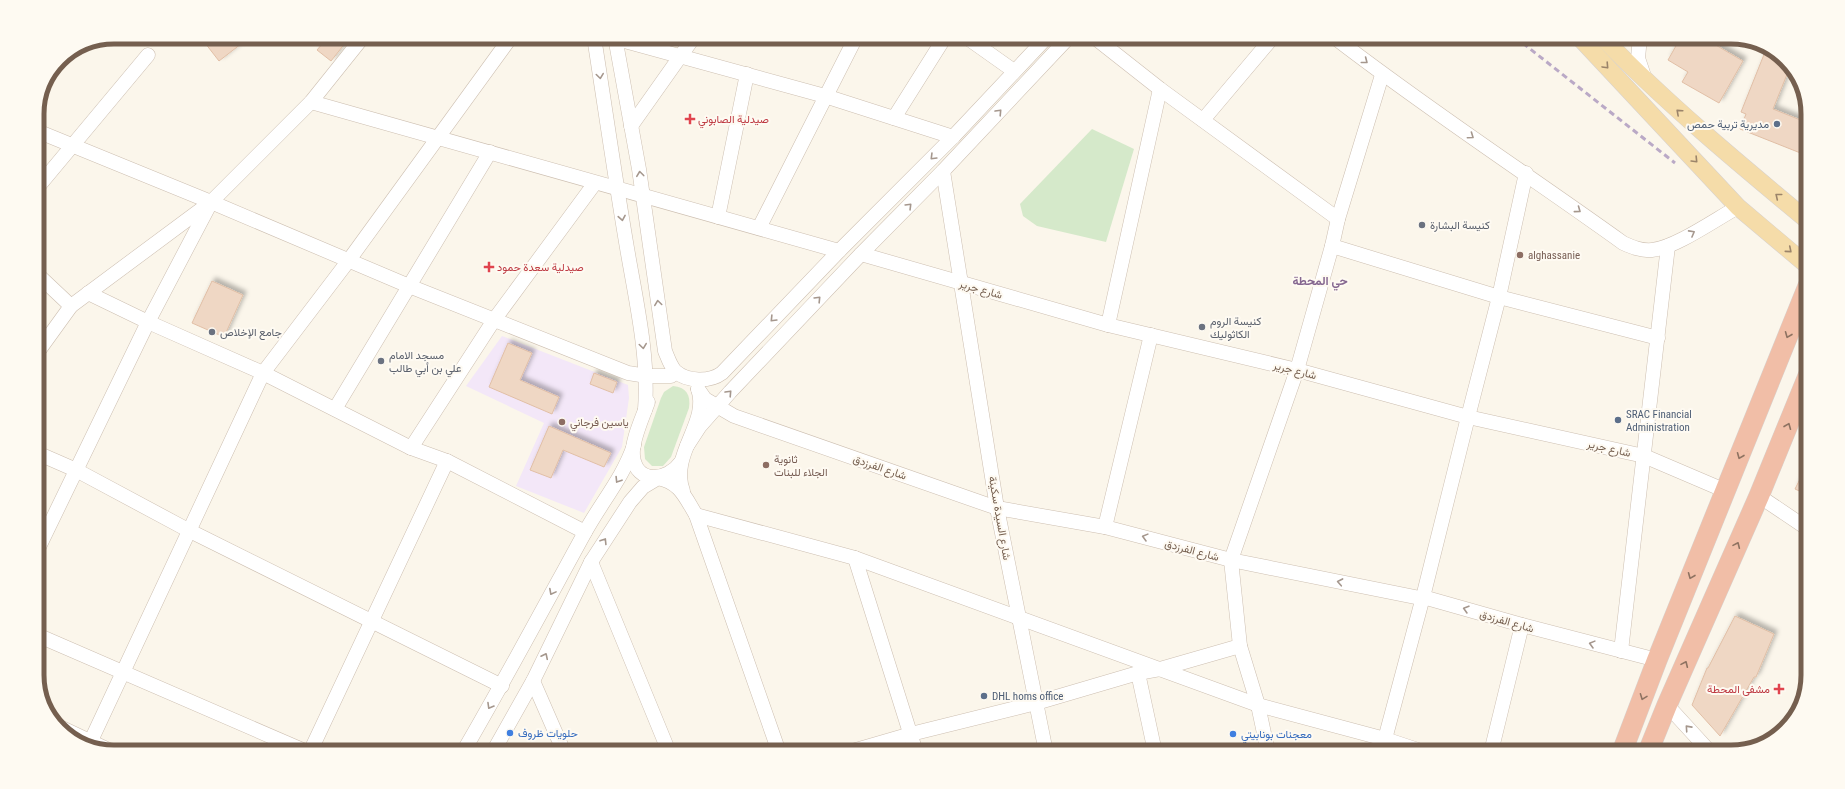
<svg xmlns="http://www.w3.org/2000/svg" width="1845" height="789" viewBox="0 0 1845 789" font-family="'Roboto Condensed',Vazirmatn,sans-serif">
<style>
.education{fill:#f3e7f8}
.green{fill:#d5e9ca}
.building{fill:#efd7c4;stroke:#e1bfa6;filter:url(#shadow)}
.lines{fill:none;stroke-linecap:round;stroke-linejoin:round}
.minor-casing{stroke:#cdbfb1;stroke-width:15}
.major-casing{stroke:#d8d2ce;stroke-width:18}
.highway-casing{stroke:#d8d2ce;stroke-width:21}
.minor{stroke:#fff;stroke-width:14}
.major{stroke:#f5dca9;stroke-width:17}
.highway{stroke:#f1bea7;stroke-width:20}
.rail{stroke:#baa9c6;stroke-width:3;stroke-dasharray:6 4;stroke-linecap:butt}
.oneway{stroke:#a5978d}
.oneway2{stroke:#9b846a}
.oneway3{stroke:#8e7261}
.health-dot{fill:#e0444e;stroke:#fefaf2;stroke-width:1.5}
.service-dot{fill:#5c6f8a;stroke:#fefaf2;stroke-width:1.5}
.worship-dot{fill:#6b7280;stroke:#fefaf2;stroke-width:1.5}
.education-dot{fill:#8d6e63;stroke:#fefaf2;stroke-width:1.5}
.shop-dot{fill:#3f7fe0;stroke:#fefaf2;stroke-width:1.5}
.labels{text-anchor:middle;stroke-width:4;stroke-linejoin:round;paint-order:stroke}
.health-label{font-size:11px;fill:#be3a42;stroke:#fefaf2;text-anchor:start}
.service-label{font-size:11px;fill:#4e5e75;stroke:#fefaf2;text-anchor:start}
.worship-label{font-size:11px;fill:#5b616d;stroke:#fefaf2;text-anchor:start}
.education-label{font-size:11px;fill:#785e54;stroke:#fefaf2;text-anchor:start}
.street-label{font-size:11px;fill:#755f4f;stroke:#fefaf2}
.shop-label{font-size:11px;fill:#366cbe;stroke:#fefaf2;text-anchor:start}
.neighbourhood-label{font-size:12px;font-weight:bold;fill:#856790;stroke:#fefaf2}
.rim{fill:none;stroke:#755f4f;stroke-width:5}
</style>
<defs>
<filter id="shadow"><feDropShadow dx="3.5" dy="-3.5" stdDeviation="2" flood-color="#0004"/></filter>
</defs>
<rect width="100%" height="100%" fill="#fbf6eb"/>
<path class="education" d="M502,336L628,385L629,398L622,447L584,513L516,486L544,423L466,386Z"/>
<g class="green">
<path d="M1092,129L1134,149L1106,242L1037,226L1023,216L1020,204Z"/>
<path d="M673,386C686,387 691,395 689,408L671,457L663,466H652L645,459L644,447L661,398L664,392Z"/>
</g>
<g class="building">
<path d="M213,37H250L219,61L205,43Z"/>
<path d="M328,37H350L331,61L317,50Z"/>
<path d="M1681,37H1702L1743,61L1719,103L1682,82L1688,72L1668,60Z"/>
<path d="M1765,52L1777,57L1790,67L1773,109L1808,123V156L1740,129L1746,114L1741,112Z"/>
<path d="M212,281L243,295L224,337L192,323Z"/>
<path d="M508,343L532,353L520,380L559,397L552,414L489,387Z"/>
<path d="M594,373L617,382L613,393L590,384Z"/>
<path d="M549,426L611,453L604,467L563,450L551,478L530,470Z"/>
<path d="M1808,463V495L1795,489Z"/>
<path d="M1735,616L1774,634L1756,677H1754L1720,736L1692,705L1707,668H1708Z"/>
</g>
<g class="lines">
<defs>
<g id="minor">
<path d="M594,37C605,107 615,178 627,248C636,301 649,356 645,410"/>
<path d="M610,37L825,96L953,137"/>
<path d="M615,37L639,169L665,351C668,358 670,365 675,371C687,382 710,382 722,373L839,251L953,137L1047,37"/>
<path d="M966,37L1014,71"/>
<path d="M1094,37L1160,89L1338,219"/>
<path d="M1334,37C1427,109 1527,174 1623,243C1632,247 1641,251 1652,250C1675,248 1716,219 1738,207"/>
<path d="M1640,37L1638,58L1645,79"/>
<path d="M311,102L839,251"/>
<path d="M894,118L945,37"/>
<path d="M1203,120L1273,37"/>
<path d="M631,126L694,37"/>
<path d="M37,131L211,202L409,286L628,373L647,376H671"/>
<path d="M943,171L997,508L1046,752"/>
<path d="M37,188L148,55"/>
<path d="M718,217L747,74"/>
<path d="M759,228L856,37"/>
<path d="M1332,246L1499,297L1658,338"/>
<path d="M861,254L1108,325L1297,370L1468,417L1644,456L1726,491"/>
<path d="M37,274L71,306"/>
<path d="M88,293L148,322L263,373L411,448"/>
<path d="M1108,325L1160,89"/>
<path d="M37,353L71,306L211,202L311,102L363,37"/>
<path d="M698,389L705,399L734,416L997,508L1105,527L1231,560L1420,598L1423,597L1522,625L1657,660"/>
<path d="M648,402C643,417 631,441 633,456C636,484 667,482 681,462"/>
<path d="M335,409L490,152"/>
<path d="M687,446L700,426L730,392L861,254L943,171L1069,37"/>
<path d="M37,453L76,470L188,530L502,686"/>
<path d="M447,461L585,532"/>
<path d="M683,491C669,454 710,423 698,389"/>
<path d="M1759,496L1808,529"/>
<path d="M696,515L855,558L1258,705L1385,739L1424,752"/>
<path d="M1105,527L1151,335"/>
<path d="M37,551L148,322L209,206"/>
<path d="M855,558L916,752"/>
<path d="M591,562L669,752"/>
<path d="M37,635L307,752"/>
<path d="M1621,651L1668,246"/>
<path d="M1138,673L1155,752"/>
<path d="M533,681L564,752"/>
<path d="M1667,705L1710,752"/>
<path d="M60,727L111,751"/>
<path d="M1385,739L1423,597L1468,417L1499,297L1526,173"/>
<path d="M88,747L263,373L349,260L511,37"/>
<path d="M310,752L447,461L411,448L494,320L595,183"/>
<path d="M463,752C505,680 544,607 584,534C600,504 623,478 634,445"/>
<path d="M493,752L533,681L591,562L630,502L643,487L658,478C680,482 685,497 696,515L779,752"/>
<path d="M849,752L911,734L1036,703L1138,673L1160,669L1240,646"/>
<path d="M1268,752L1258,705L1240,646L1231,560L1297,370L1332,246L1338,219L1382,75"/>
<path d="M1491,752L1522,625"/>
</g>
<g id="major">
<path d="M1579,37L1738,207L1808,266"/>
<path d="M1602,37C1666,103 1737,162 1808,221"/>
</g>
<g id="highway">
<path d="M1622,752L1657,660L1808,286"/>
<path d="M1648,752L1667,705L1759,496L1808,376"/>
</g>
</defs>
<use href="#minor" class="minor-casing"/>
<use href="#major" class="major-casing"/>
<use href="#highway" class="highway-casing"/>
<use href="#minor" class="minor"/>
<use href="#major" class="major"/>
<use href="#highway" class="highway"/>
<path class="rail" d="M1515,37L1675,163"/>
</g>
<defs><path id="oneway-chevron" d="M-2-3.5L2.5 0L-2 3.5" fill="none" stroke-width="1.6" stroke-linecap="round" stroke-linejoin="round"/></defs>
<g class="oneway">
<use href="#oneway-chevron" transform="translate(1365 61) rotate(38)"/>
<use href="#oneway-chevron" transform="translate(600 76) rotate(82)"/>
<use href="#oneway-chevron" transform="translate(999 112) rotate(-47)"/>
<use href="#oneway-chevron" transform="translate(1471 136) rotate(35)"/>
<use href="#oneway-chevron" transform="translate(933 157) rotate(135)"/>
<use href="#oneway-chevron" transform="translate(640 174) rotate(-97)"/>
<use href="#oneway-chevron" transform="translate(909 206) rotate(-45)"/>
<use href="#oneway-chevron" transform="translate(1578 210) rotate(36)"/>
<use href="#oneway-chevron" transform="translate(622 218) rotate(80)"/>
<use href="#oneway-chevron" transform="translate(1692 233) rotate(-29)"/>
<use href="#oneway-chevron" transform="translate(818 299) rotate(-46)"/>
<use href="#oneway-chevron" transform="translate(658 303) rotate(-98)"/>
<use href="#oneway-chevron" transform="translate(773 319) rotate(134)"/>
<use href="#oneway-chevron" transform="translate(643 346) rotate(82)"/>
<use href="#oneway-chevron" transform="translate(729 393) rotate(-47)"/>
<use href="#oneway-chevron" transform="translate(618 480) rotate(122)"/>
<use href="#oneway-chevron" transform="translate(1145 537) rotate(-165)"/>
<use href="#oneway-chevron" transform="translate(604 541) rotate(-58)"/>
<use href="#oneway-chevron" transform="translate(1340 582) rotate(-169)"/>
<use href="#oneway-chevron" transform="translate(552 592) rotate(118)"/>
<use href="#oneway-chevron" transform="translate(1466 609) rotate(-164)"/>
<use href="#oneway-chevron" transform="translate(1592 644) rotate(-165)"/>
<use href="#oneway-chevron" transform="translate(545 656) rotate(-64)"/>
<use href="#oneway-chevron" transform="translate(490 706) rotate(120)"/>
<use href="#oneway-chevron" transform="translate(1688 728) rotate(-132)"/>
</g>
<g class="oneway2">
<use href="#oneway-chevron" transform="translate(1606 66) rotate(47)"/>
<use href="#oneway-chevron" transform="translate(1679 112) rotate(-138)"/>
<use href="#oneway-chevron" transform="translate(1695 160) rotate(46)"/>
<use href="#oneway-chevron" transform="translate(1778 196) rotate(-141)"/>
<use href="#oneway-chevron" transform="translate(1789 250) rotate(40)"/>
</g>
<g class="oneway3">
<use href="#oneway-chevron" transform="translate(1788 335) rotate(112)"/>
<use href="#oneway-chevron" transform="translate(1788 426) rotate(-68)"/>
<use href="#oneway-chevron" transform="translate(1740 456) rotate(112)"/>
<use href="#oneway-chevron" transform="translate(1737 545) rotate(-66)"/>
<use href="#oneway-chevron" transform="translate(1691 576) rotate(112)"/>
<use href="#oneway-chevron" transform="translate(1685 664) rotate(-66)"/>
<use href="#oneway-chevron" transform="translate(1643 697) rotate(111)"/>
</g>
<g class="health-dot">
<path d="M688 113h4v4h4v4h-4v4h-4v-4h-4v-4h4z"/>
<path d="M487 261h4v4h4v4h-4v4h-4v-4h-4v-4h4z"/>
<path d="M1777 683h4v4h4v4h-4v4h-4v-4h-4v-4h4z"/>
</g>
<g class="service-dot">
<circle cx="1777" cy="124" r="4"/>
<circle cx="1618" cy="420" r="4"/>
<circle cx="984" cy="696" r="4"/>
</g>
<g class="worship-dot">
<circle cx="1422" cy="225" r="4"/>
<circle cx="1202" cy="327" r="4"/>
<circle cx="212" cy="332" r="4"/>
<circle cx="381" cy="361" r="4"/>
</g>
<g class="education-dot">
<circle cx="1520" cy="255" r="4"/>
<circle cx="562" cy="422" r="4"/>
<circle cx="766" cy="465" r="4"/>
</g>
<g class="shop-dot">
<circle cx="510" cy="733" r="4"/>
<circle cx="1233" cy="734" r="4"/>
</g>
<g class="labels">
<g class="health-label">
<text x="698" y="123">صيدلية الصابوني</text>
<text x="497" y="271">صيدلية سعدة حمود</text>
<text x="1770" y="693" text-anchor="end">مشفى المحطة</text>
</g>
<g class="service-label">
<text x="1769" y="128" text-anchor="end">مديرية تربية حمص</text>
<text x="1626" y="418">SRAC Financial<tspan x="1626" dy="13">Administration</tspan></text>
<text x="992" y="700">DHL homs office</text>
</g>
<g class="worship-label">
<text x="1430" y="229">كنيسة البشارة</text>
<text x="1210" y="325">كنيسة الروم<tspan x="1210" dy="13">الكاثوليك</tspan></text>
<text x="220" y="336">جامع الإخلاص</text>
<text x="389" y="359">مسجد الامام<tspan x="389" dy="13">علي بن أبي طالب</tspan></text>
</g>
<g class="education-label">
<text x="1528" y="259">alghassanie</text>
<text x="570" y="426">ياسين فرجاني</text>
<text x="774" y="463">ثانوية<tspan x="774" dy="13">الجلاء للبنات</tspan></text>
</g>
<g class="street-label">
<text transform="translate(981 289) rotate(16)" y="4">شارع جرير</text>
<text transform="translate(1295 370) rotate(14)" y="4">شارع جرير</text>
<text transform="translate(1609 448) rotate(13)" y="4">شارع جرير</text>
<text transform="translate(880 467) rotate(19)" y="4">شارع الفرزدق</text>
<text transform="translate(1000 518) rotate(80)" y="4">شارع السيدة سكينة</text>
<text transform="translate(1192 550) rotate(15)" y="4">شارع الفرزدق</text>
<text transform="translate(1507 621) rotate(16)" y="4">شارع الفرزدق</text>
</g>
<g class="shop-label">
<text x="518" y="737">حلويات ظروف</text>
<text x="1241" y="738">معجنات بونابيتي</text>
</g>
<g class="neighbourhood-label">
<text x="1320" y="285">حي المحطة</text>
</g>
</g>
<path d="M0 0H1845V789H0ZM114 44H1731A70 70 0 0 1 1801 114V675A70 70 0 0 1 1731 745H114A70 70 0 0 1 44 675V114A70 70 0 0 1 114 44Z" fill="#fefaf2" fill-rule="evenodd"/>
<path class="rim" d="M114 44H1731A70 70 0 0 1 1801 114V675A70 70 0 0 1 1731 745H114A70 70 0 0 1 44 675V114A70 70 0 0 1 114 44Z"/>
</svg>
